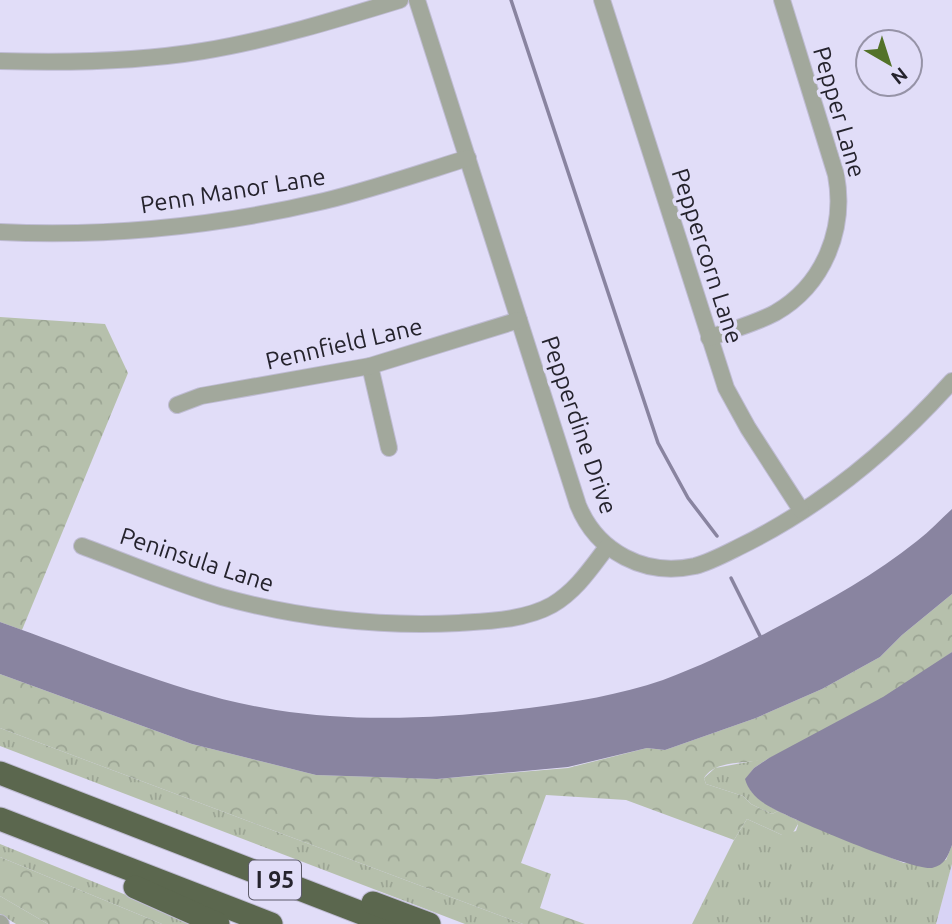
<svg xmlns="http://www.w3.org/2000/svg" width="952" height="924" viewBox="0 0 952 924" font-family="Ubuntu,sans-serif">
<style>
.built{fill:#d8d3f5}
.grass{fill:url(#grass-tufts)}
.forest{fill:url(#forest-crowns)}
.water{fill:#8984a0}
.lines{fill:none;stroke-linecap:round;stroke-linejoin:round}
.stream{stroke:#8984a0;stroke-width:3.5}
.minor-casing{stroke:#bfbcd3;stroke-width:18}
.highway-casing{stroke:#bfbcd3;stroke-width:25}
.minor{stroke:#a2a89c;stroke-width:16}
.highway{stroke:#5b674e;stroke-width:23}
.labels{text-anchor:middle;stroke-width:7;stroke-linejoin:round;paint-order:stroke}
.shield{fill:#e1ddf8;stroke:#5d5b6a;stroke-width:2}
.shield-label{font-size:23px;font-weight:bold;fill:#25232d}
.street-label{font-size:24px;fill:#25232d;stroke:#e1ddf8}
</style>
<defs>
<pattern id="grass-tufts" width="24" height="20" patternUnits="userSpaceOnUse" patternTransform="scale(1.75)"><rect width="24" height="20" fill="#b6c0ac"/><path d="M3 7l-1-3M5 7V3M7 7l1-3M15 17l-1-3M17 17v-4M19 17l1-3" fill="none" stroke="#9ca594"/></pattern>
<pattern id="forest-crowns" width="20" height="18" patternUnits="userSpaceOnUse" patternTransform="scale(1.75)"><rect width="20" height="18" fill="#b6c0ac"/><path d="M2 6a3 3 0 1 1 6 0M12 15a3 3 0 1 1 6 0" fill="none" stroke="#9ca594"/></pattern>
</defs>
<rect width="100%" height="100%" fill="#e1ddf8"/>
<path class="built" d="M952,864V924H936Z"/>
<g class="grass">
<path d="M0,728L523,924H465L0,746Z"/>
<path d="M769,758L754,768L746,779C749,795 764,803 778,811L772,814L751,804L743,796L706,784L704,778L715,768Z"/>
<path d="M747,819L782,835L796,831L798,825L795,819L904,863L946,860L952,845V864L936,924H692L734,840Z"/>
<path d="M0,844L198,924H162L0,857Z"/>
<path d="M0,896L48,924H16L0,914Z"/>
</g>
<g class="forest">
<path d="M0,317L105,324L128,373L22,630L0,622Z"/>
<path d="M952,594V652C910,685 861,712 813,736C799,743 784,752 770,758C750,765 717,758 704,778L706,784L743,796L751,804L772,814L778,811L795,819L798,824L791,836L782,835L747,819L734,840L626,800L546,795L521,863L551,874L540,908L585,924H523L0,728V674L192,744L316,775L437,779L568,768L647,748L665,750L756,718L822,689L880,657L902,635Z"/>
<path d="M0,857L162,924H48L0,896Z"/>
</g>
<g class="water">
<path d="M952,509V594L902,635L880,657L822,689L756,718L665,750L647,748L568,767L437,779L316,775L192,744L0,674V622C92,654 180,695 276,710C360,723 445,718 529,708C574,702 620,695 663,680C704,665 744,645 783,624C829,600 876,574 917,541C930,531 941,519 952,509Z"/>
<path d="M952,652V845C948,856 945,865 932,868C913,871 785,817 765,804C755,797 748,790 745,779L754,768L769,758L883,697Z"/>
</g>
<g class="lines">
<g class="stream">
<path d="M511,0L658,443L688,498L717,536"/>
<path d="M731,578L760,636"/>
</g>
<defs>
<g id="minor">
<path d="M417,0L578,505C597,552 645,577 695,566C710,562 725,554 739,547C819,508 892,448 952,381"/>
<path d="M602,0L726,388L748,428L801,510"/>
<path d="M0,61C68,63 136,62 203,51C270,40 335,20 400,0"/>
<path d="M0,232C109,237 218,226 324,201C373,189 420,173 468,158"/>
<path d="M709,338C731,330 754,324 775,313C824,285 846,229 836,175L782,0"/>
<path d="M370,366L389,448"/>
<path d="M177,405L201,396L370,366L519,320"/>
<path d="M82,546C128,563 174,583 222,597C299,618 379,627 459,623C490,621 525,620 552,605C576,591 591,568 607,547"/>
<path d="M0,923L1,924"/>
</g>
<g id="highway">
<path d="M0,773L390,924"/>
<path d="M0,819L271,924"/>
<path d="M135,887L218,924"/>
<path d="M373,903L429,924"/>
</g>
</defs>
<use href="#minor" class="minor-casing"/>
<use href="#highway" class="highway-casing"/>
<use href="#minor" class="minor"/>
<use href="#highway" class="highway"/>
</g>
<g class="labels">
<rect class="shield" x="249" y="860.5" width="52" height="39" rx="5"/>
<g class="shield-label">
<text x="275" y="888">I 95</text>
</g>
<g class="street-label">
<text transform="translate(839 112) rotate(74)" y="8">Pepper Lane</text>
<text transform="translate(233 191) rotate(-9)" y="8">Penn Manor Lane</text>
<text transform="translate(707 256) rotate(72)" y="8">Peppercorn Lane</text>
<text transform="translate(344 344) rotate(-13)" y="8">Pennfield Lane</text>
<text transform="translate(579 425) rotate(71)" y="8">Pepperdine Drive</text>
<text transform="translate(197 560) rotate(18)" y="8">Peninsula Lane</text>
</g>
</g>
<g transform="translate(889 63) rotate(141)"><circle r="33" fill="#e1ddf8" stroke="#9693a7" stroke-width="2"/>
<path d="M0-5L12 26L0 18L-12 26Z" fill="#537229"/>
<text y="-10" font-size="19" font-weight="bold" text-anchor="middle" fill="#25232d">N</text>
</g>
</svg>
